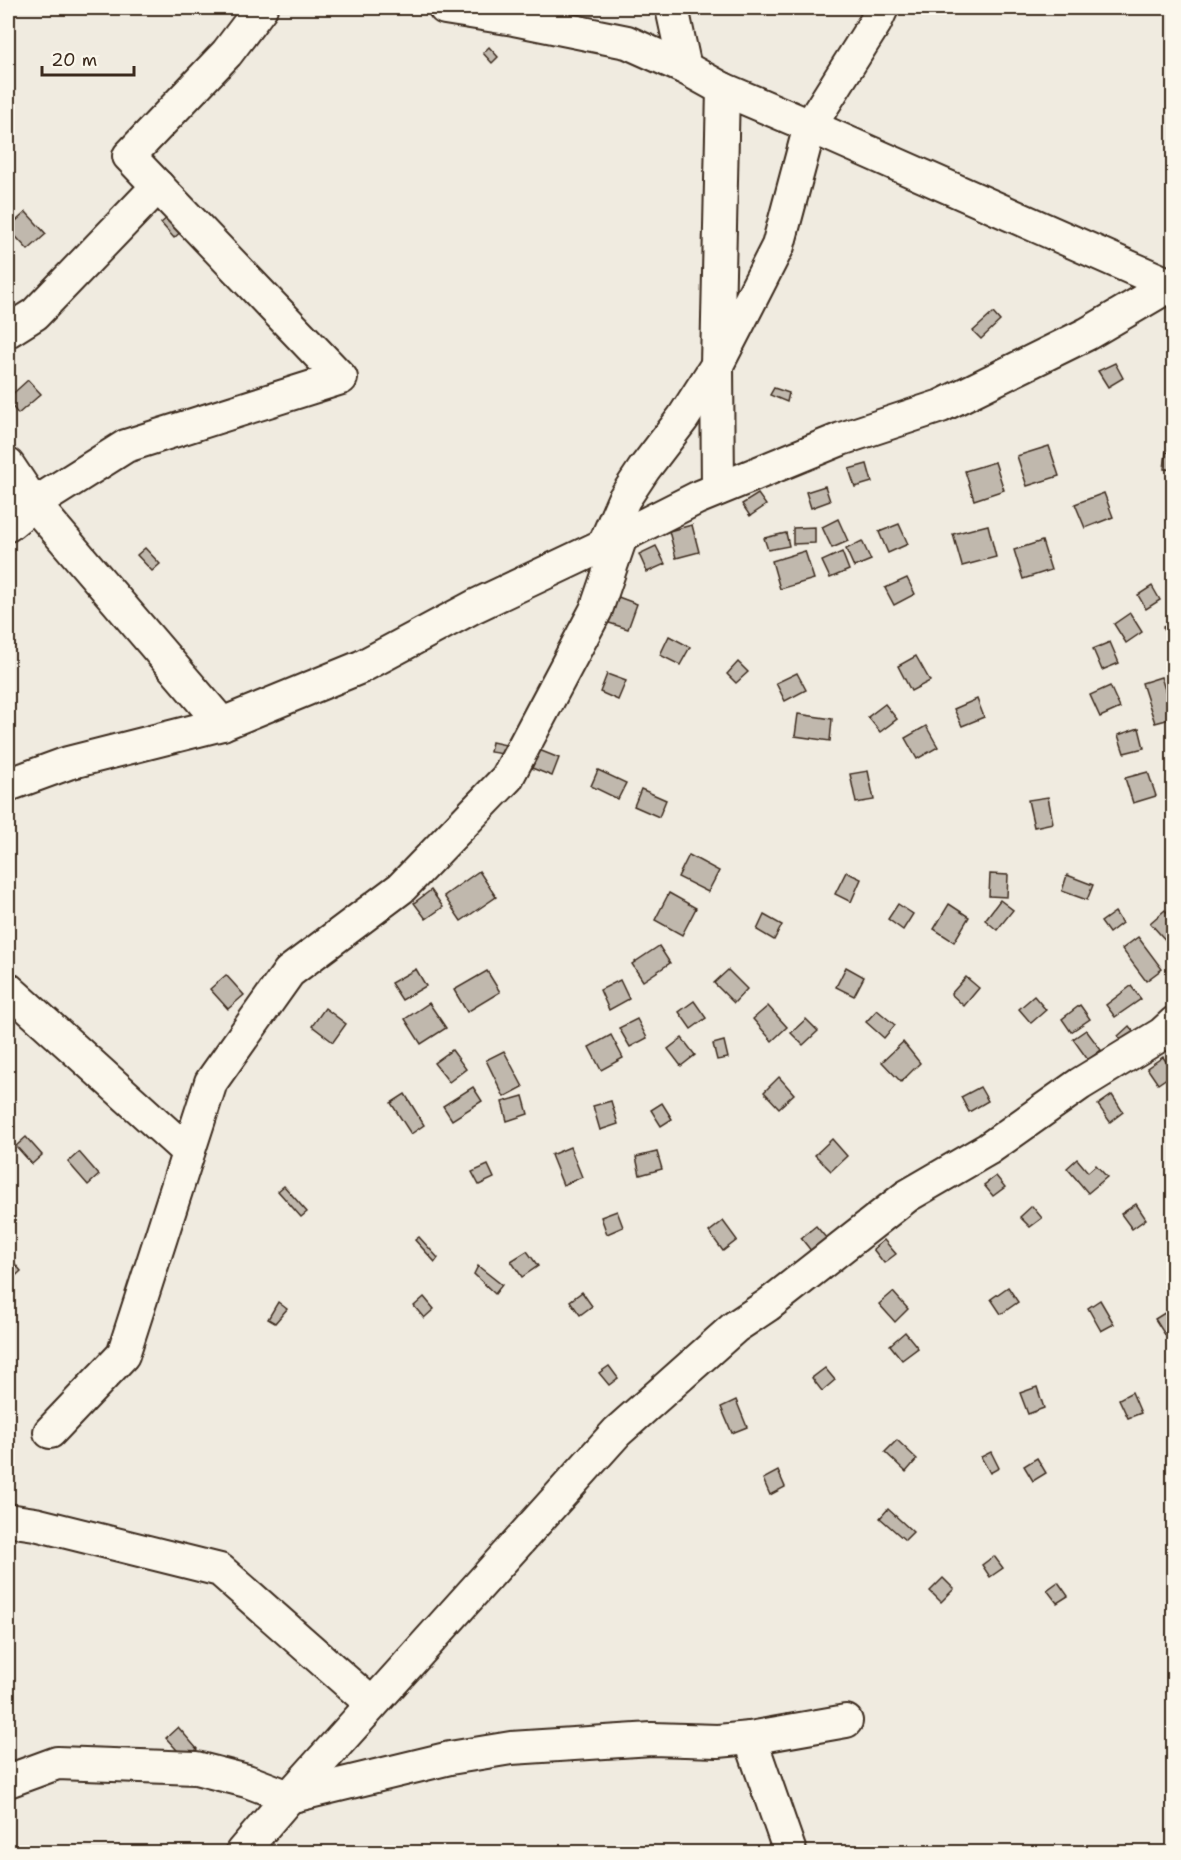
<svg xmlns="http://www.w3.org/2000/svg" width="1181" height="1860" viewBox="0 0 1181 1860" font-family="'Shantell Sans',sans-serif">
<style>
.building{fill:#c0b8ad;stroke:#3b2a1e;stroke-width:1.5}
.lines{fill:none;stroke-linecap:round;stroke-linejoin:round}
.minor-casing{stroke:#3b2a1e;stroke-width:36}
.minor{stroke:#fbf7ec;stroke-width:32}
</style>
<rect width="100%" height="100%" fill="#f0ebe0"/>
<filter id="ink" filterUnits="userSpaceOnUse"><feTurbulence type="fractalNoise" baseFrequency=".0167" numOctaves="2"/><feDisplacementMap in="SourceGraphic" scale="12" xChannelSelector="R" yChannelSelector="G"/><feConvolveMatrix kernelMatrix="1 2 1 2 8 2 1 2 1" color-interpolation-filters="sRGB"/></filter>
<g filter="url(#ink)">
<g class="building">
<path d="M489,47L498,57L492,63L483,53Z"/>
<path d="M26,212L46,234L28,250L8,228Z"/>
<path d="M173,213L186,227L174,238L161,223Z"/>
<path d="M993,313L1000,321L981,339L973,331Z"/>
<path d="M1115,363L1123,378L1108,387L1098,371Z"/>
<path d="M28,380L41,394L18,414L8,401V398Z"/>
<path d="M774,388L789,393L787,402L770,395Z"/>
<path d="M1049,446L1059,476L1027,486L1017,456Z"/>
<path d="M1166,452L1174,453V470L1164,469Z"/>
<path d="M995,462L1004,490L974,500L965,471Z"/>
<path d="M867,464L872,482L855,487L849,469Z"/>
<path d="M825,486L830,501L811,508L806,492Z"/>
<path d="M1104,493L1113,517L1085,528L1075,504Z"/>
<path d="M758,494L766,505L750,516L742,504Z"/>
<path d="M838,519L848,541L832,548L822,527Z"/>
<path d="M899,524L908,544L888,553L879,532Z"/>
<path d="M692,525L699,552L676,558L669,531Z"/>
<path d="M988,525L996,557L962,566L953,534Z"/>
<path d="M815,527V543L793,544V528Z"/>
<path d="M786,533L789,546L768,550L764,538Z"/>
<path d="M862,541L871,560L854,567L846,549Z"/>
<path d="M1042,541L1051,570L1023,579L1014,550Z"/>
<path d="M656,546L665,564L647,572L639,554Z"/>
<path d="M145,548L160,564L152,571L137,555Z"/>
<path d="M805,551L814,579L780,589L772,561Z"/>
<path d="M842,552L849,570L830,578L822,561Z"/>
<path d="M907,578L915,594L894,605L885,588Z"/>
<path d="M1152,586L1160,600L1146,609L1138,595Z"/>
<path d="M613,595L637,604L628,629L603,621Z"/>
<path d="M1130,613L1142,632L1126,643L1114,624Z"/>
<path d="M1174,621V643L1172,644L1163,627Z"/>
<path d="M669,636L690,647L680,665L660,655Z"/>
<path d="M1110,642L1119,663L1102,670L1093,649Z"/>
<path d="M916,656L930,681L911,691L898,666Z"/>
<path d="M738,662L748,672L736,683L727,674Z"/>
<path d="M797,673L806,690L785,701L776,683Z"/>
<path d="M607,674L626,681L618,700L600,692Z"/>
<path d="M1161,677L1174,718L1155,723L1142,683Z"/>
<path d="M1110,686L1120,708L1100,717L1090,695Z"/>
<path d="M977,699L984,717L962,726L954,709Z"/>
<path d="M885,704L897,719L880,732L868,717Z"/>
<path d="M798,714L832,719L830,741L795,736Z"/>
<path d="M926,726L938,747L917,759L905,738Z"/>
<path d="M1139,728L1144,748L1124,753L1118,735Z"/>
<path d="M492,742L506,745L503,754L490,752Z"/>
<path d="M539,750L559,758L552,776L532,768Z"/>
<path d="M598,770L626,783L618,799L591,786Z"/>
<path d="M868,771L874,800L856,803L850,774Z"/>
<path d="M1148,772L1156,796L1133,803L1125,778Z"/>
<path d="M641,789L666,800L659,817L634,806Z"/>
<path d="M1048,797L1053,823L1034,827L1028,800Z"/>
<path d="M689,855L719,871L708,892L678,877Z"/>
<path d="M479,871L496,897L461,921L444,896Z"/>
<path d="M846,872L861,879L851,902L835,894Z"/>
<path d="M990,874L1008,875L1007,897L989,896Z"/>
<path d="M1067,875L1093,885L1087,900L1062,891Z"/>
<path d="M431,890L443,907L426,919L414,903Z"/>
<path d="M669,893L696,908L682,935L655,920Z"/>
<path d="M1000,900L1013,910L997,930L985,920Z"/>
<path d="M898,904L913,914L903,930L888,919Z"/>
<path d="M949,904L969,917L954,942L934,929Z"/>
<path d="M1165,910L1174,920V940L1169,944L1150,923Z"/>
<path d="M1115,912L1122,923L1109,933L1101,922Z"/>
<path d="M764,915L782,925L774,940L757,930Z"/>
<path d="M1138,937L1162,969L1146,981L1122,949Z"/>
<path d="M659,946L670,963L643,981L632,964Z"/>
<path d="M846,967L864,977L854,996L836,987Z"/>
<path d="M416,969L426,986L402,1000L391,983Z"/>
<path d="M728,970L747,989L734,1003L714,983Z"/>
<path d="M487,971L500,992L467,1012L454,990Z"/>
<path d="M226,975L244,995L228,1009L210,989Z"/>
<path d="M966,977L979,988L964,1006L951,994Z"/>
<path d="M620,980L629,999L609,1010L600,990Z"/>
<path d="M1131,986L1141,999L1115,1017L1106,1005Z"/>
<path d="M1034,996L1046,1010L1031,1023L1019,1009Z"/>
<path d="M694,1001L706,1018L691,1029L679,1012Z"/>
<path d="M429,1003L446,1028L421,1044L405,1019Z"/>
<path d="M1080,1005L1090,1019L1071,1032L1062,1019Z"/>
<path d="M768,1006L787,1027L772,1041L753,1019Z"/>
<path d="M325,1008L346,1024L333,1042L312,1026Z"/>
<path d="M877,1010L895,1025L884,1038L866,1022Z"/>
<path d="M637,1019L647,1038L630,1047L619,1028Z"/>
<path d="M806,1019L818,1031L803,1045L791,1033Z"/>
<path d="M1129,1026L1137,1036L1125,1046L1118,1036Z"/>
<path d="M1086,1030L1101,1050L1088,1060L1073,1039Z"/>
<path d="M611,1035L623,1058L601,1070L589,1047Z"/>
<path d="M682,1038L695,1055L681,1066L668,1049Z"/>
<path d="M724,1041L728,1058L717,1060L713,1044Z"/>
<path d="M903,1042L920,1063L901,1082L882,1062Z"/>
<path d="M452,1050L466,1069L449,1082L434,1063Z"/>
<path d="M504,1051L523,1087L504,1097L486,1060Z"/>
<path d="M1163,1057L1174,1073L1158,1084L1147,1068Z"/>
<path d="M779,1077L794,1094L779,1108L764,1092Z"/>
<path d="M473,1087L482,1101L452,1120L443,1106Z"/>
<path d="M980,1087L988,1101L969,1112L961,1097Z"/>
<path d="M405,1094L424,1125L411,1134L391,1103Z"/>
<path d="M1112,1095L1123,1112L1110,1122L1098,1105Z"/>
<path d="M523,1096L528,1114L507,1121L502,1102Z"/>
<path d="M611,1101L618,1124L600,1130L593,1106Z"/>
<path d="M662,1103L672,1119L661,1126L651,1110Z"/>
<path d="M26,1137L42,1155L32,1164L16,1146Z"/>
<path d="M832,1139L847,1156L831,1171L815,1155Z"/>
<path d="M570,1147L582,1177L563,1185L551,1155Z"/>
<path d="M79,1152L99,1175L88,1185L68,1162Z"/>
<path d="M657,1152L662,1169L640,1175L636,1157Z"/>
<path d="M1077,1159L1088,1172L1096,1165L1107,1177L1088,1193L1067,1168Z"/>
<path d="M488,1165L494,1178L479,1185L472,1172Z"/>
<path d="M996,1176L1005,1187L993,1196L984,1185Z"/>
<path d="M284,1186L307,1212L301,1217L278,1191Z"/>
<path d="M1136,1204L1146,1219L1132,1229L1121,1214Z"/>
<path d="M1032,1206L1042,1218L1030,1227L1020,1217Z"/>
<path d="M617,1211L623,1227L607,1234L601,1217Z"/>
<path d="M723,1221L737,1240L723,1251L709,1232Z"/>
<path d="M816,1226L827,1239L812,1252L801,1238Z"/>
<path d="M419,1237L438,1258L435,1262L415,1240Z"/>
<path d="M884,1240L896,1254L884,1263L873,1249Z"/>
<path d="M527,1251L538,1266L522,1277L511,1261Z"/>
<path d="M8,1256L21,1271L9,1282L8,1280Z"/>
<path d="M478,1266L502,1285L495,1294L474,1274Z"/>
<path d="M1008,1287L1018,1302L1001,1314L991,1299Z"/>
<path d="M582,1292L592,1306L580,1315L570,1301Z"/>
<path d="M893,1292L908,1309L895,1322L879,1304Z"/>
<path d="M424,1297L434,1309L424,1318L414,1306Z"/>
<path d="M1100,1300L1114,1324L1101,1331L1088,1308Z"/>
<path d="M278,1302L287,1309L275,1323L268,1319Z"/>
<path d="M1171,1309L1174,1312V1338L1169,1341L1155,1319Z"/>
<path d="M905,1332L918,1348L902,1360L890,1345Z"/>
<path d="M609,1366L618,1378L609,1385L599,1373Z"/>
<path d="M825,1368L835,1380L822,1391L812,1378Z"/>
<path d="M1037,1387L1044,1408L1028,1414L1020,1393Z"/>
<path d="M1132,1392L1141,1413L1128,1418L1119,1399Z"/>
<path d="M736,1400L747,1427L732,1433L721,1407Z"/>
<path d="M897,1440L917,1459L906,1472L885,1452Z"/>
<path d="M991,1452L999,1468L990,1473L981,1457Z"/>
<path d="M1037,1458L1046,1473L1033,1481L1024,1466Z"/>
<path d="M778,1471L785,1487L770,1495L763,1479Z"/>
<path d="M888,1509L913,1532L905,1540L880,1518Z"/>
<path d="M994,1556L1003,1568L990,1577L982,1565Z"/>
<path d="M943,1578L954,1589L941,1602L930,1591Z"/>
<path d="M1058,1582L1068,1596L1057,1603L1047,1590Z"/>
<path d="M178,1727L197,1749L186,1760L166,1738Z"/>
</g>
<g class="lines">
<defs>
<g id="minor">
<path d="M445,8L514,19L627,42L685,68L723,89L810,126L1170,285"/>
<path d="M672,8L685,68"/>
<path d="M8,331L35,314L158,186"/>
<path d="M8,465L34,504L222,724"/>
<path d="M718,489L717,365L723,89"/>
<path d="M8,525L34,504L126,446L341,378L129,156L227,53L261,8"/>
<path d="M604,545L624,499L644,469L683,418L717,365L749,303L778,246L810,126L875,23L882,8"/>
<path d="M8,785L68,763L222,724L361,667L475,606L604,545L697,498L841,439L941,406L1087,334L1174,283"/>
<path d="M8,989L188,1152"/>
<path d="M50,1432L123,1355L211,1082L289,972L401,888L507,778L596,610L621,537"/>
<path d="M8,1520L35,1524L220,1570L372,1704"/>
<path d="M750,1738L790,1852"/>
<path d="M8,1781L57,1763L196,1768L247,1781L289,1797L450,1758L511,1748L652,1739L718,1741L750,1738L846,1721"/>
<path d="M242,1852L289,1797L617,1432L735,1327L768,1305L907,1196L988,1149L1080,1084L1162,1034L1174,1023"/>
</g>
</defs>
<use href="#minor" class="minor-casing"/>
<use href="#minor" class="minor"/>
</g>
</g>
<rect width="1181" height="1860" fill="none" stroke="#fbf7ec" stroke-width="30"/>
<rect x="15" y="15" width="1151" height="1830" fill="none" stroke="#3b2a1e" stroke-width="2" filter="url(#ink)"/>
<path d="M42 66v9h92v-9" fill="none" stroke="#3b2a1e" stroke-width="3"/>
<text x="51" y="66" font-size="18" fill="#3b2a1e" stroke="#fbf7ec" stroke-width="4.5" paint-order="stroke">20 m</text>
</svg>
